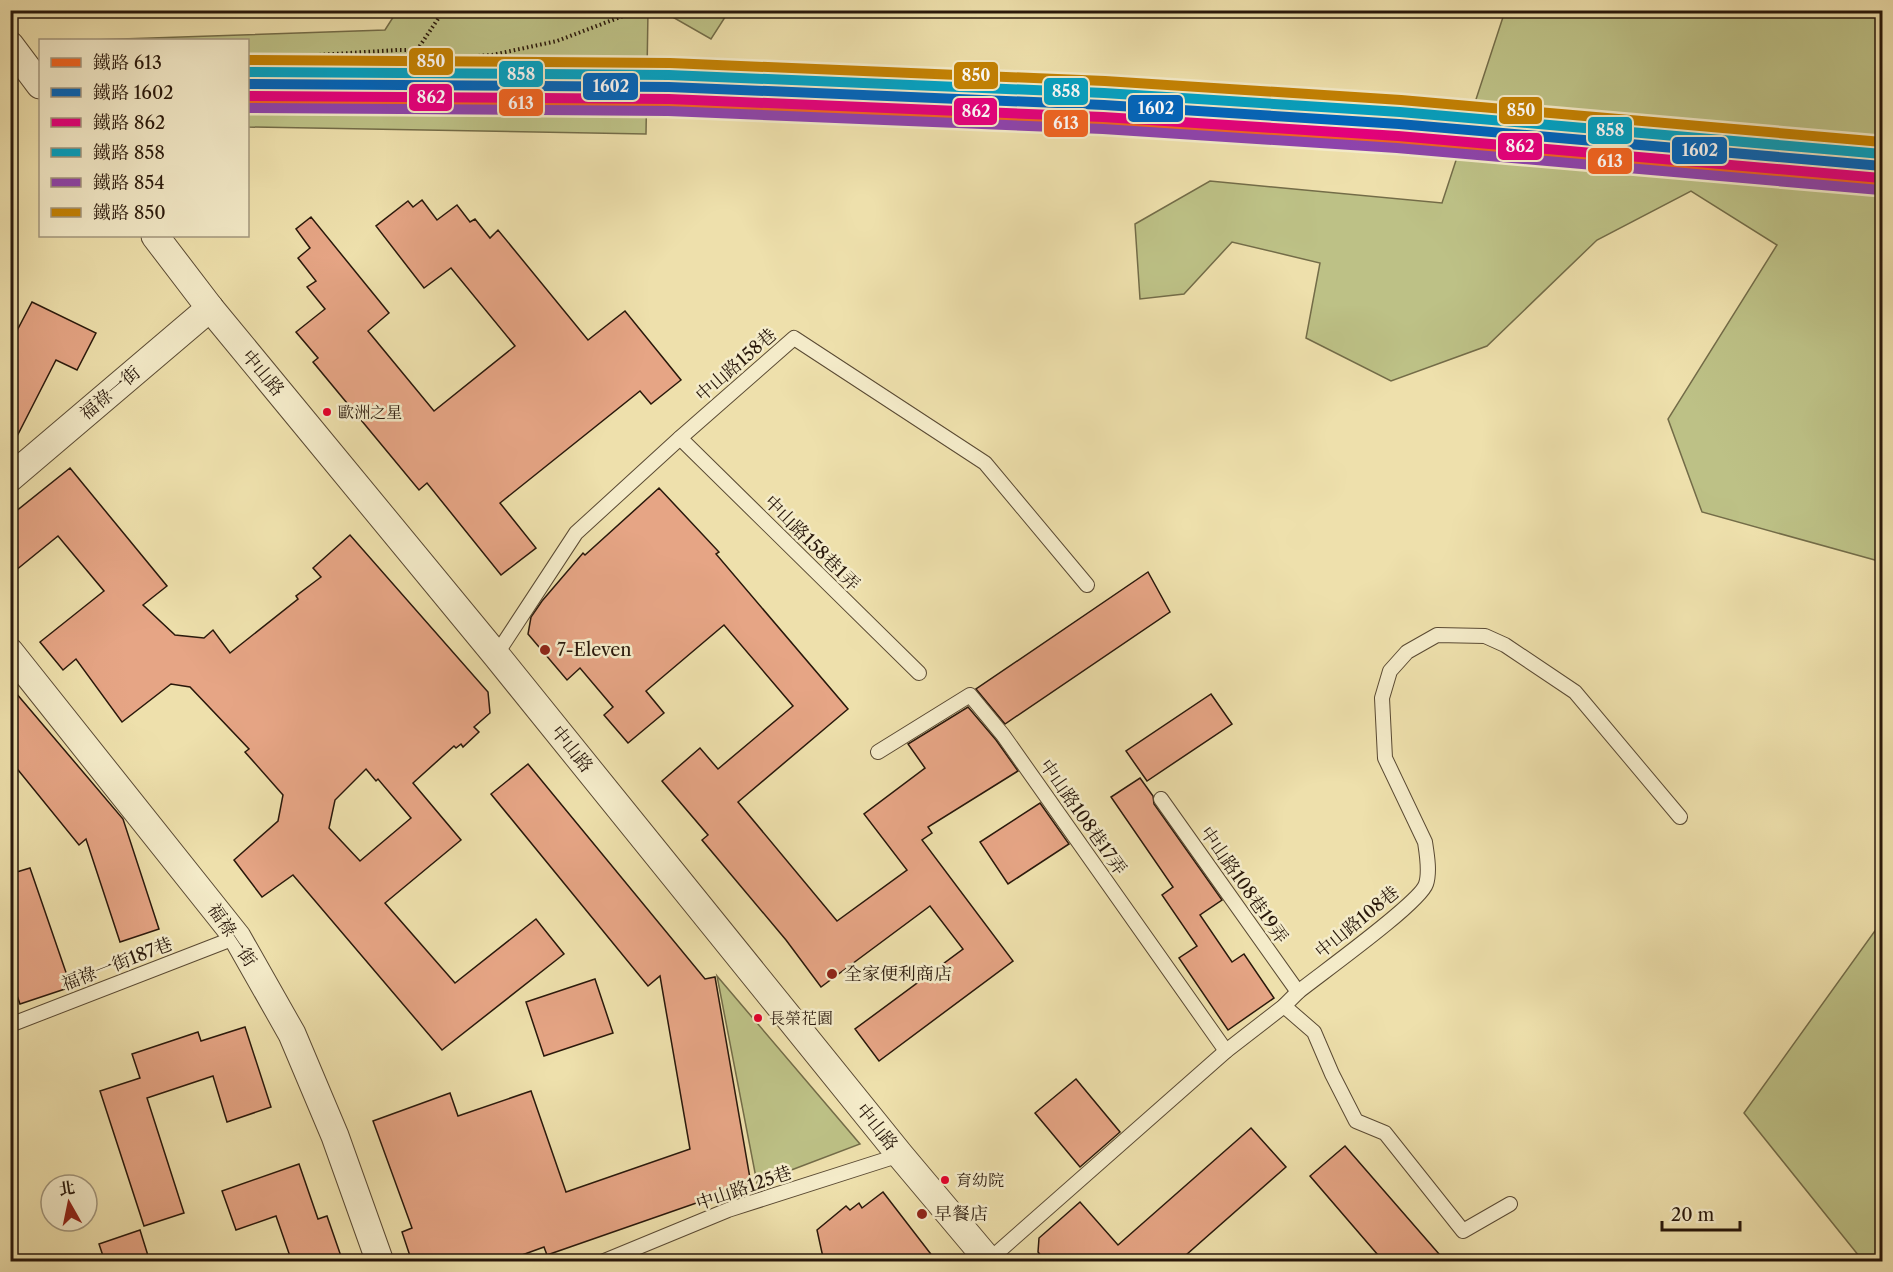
<svg xmlns="http://www.w3.org/2000/svg" width="1893" height="1272" viewBox="0 0 1893 1272" font-family="'Libre Caslon Text','Noto Serif TC',serif">
<style>
.green{fill:#bdc186;stroke:#736c48;stroke-width:1.5}
.building{fill:#e6a585;stroke:#29180b;stroke-width:1.5;fill-rule:evenodd}
.lines{fill:none;stroke-linecap:round;stroke-linejoin:round}
.lane-casing{stroke:#5a4a33;stroke-width:16}
.street-casing{stroke:#5a4a33;stroke-width:29}
.path{stroke:#29180b;stroke-width:4;stroke-dasharray:1.5 3;stroke-linecap:butt}
.lane{stroke:#f4ebc9;stroke-width:14}
.street{stroke:#f4ebc9;stroke-width:27}
.rail-1-casing{stroke:#f4ebc9;stroke-width:15}
.rail-2-casing{stroke:#f4ebc9;stroke-width:15}
.rail-3-casing{stroke:#f4ebc9;stroke-width:15}
.rail-4-casing{stroke:#f4ebc9;stroke-width:15}
.rail-5-casing{stroke:#f4ebc9;stroke-width:15}
.rail-6-casing{stroke:#f4ebc9;stroke-width:15}
.rail-1{stroke:#f26522;stroke-width:10}
.rail-2{stroke:#0065bd;stroke-width:10}
.rail-3{stroke:#e5007d;stroke-width:10}
.rail-4{stroke:#02a2c4;stroke-width:10}
.rail-5{stroke:#8e44ad;stroke-width:10}
.rail-6{stroke:#c48203;stroke-width:10}
.bus-dot{fill:#e4002b;stroke:#f4ebc9;stroke-width:2}
.poi-dot{fill:#8f2418;stroke:#f4ebc9;stroke-width:2}
.labels{text-anchor:middle;stroke-width:5;stroke-linejoin:round;paint-order:stroke}
.bus-label{font-size:16px;fill:#29180b;stroke:#f4ebc9;text-anchor:start}
.street-label{font-size:18px;fill:#29180b;stroke:#f4ebc9}
.poi-label{font-size:18px;fill:#29180b;stroke:#f4ebc9;text-anchor:start}
.line-badge{stroke:#f4ebc9;stroke-width:2}
.badge-label{font-size:16px;text-anchor:middle;font-weight:bold;fill:#fff}
</style>
<rect width="100%" height="100%" fill="#eee0ac"/>
<filter id="stains"><feTurbulence type="fractalNoise" baseFrequency=".00333" numOctaves="4"/><feColorMatrix values="0 0 0 0 .2 0 0 0 0 .09 0 0 0 0 .02 0 0 0 .5 -.17"/></filter>
<radialGradient id="worn" r=".72"><stop offset=".6" stop-color="#630" stop-opacity="0"/><stop offset="1" stop-color="#630" stop-opacity=".3"/></radialGradient>
<g class="green">
<path d="M397,11H648L646,134L248,127V40H91L385,30Z"/>
<path d="M662,11H729L711,39Z"/>
<path d="M1505,11H1882V562L1702,512L1668,419L1777,245L1691,191L1597,240L1487,346L1391,381L1306,338L1320,263L1232,242L1184,294L1140,299L1135,224L1210,181L1442,203Z"/>
<path d="M1882,921V1228L1878,1261H1863L1744,1113Z"/>
<path d="M717,976L860,1144L757,1183Z"/>
</g>
<g class="building">
<path d="M422,200L437,220L457,205L470,222L475,219L490,238L498,230L588,340L625,311L681,380L651,404L640,391L500,503L536,548L501,575L427,483L419,490L313,362L318,358L296,332L325,309L307,287L316,281L298,258L310,248L296,229L311,217L389,313L368,331L434,411L515,346L451,268L424,288L376,226L408,201L413,207Z"/>
<path d="M32,302L96,333L77,370L56,360L10,450V344Z"/>
<path d="M70,468L167,586L143,605L175,635L204,638L213,630L230,653L298,599L296,596L321,577L313,568L350,535L488,692L490,713L474,727L479,732L463,747L461,744L456,748L454,746L413,783L461,840L385,903L455,983L536,919L564,954L442,1050L293,875L262,897L234,860L278,821L283,795L245,752L249,749L190,687L171,684L122,722L76,659L63,670L40,642L104,591L58,536L10,575V516ZM366,769L376,781L378,779L411,818L360,861L329,828L335,800Z"/>
<path d="M659,488L719,552L716,554L848,709L738,802L837,921L907,870L864,814L925,768L908,744L968,707L996,740L1018,771L928,827L932,833L922,840L1013,961L879,1061L855,1029L963,949L930,906L821,987L786,940L702,840L708,835L662,781L700,748L718,769L793,706L724,625L646,691L664,713L628,743L604,715L613,707L580,668L567,680L528,634L531,617L542,601L583,553L585,555Z"/>
<path d="M1148,572L1170,612L1005,724L976,689Z"/>
<path d="M10,686L123,819L159,929L120,942L86,839L79,845L10,760Z"/>
<path d="M1211,694L1232,724L1147,781L1126,751Z"/>
<path d="M528,764L705,979L715,977L751,1184L547,1255L544,1247L503,1262H412L402,1232L412,1228L373,1121L450,1093L458,1116L531,1091L566,1192L690,1149L660,976L648,986L491,794Z"/>
<path d="M1140,778L1153,796L1154,804L1222,900L1200,915L1232,962L1244,954L1274,998L1228,1030L1179,958L1197,946L1162,895L1173,887L1111,797Z"/>
<path d="M1040,803L1069,844L1008,884L980,842Z"/>
<path d="M30,868L71,987L20,1004L10,976V874Z"/>
<path d="M595,979L613,1033L544,1056L526,1002Z"/>
<path d="M245,1027L271,1107L227,1122L213,1076L147,1098L184,1213L144,1226L100,1091L140,1078L132,1054L198,1032L201,1041Z"/>
<path d="M1076,1079L1120,1132L1080,1167L1035,1113Z"/>
<path d="M1251,1128L1286,1167L1178,1262H1046L1038,1252L1039,1238L1080,1202L1118,1245Z"/>
<path d="M1345,1146L1446,1262H1384L1310,1176Z"/>
<path d="M299,1164L318,1219L327,1216L343,1262H292L276,1216L236,1230L222,1191Z"/>
<path d="M883,1192L937,1262H824L817,1230L846,1206L850,1210L859,1203L862,1208Z"/>
<path d="M140,1230L150,1262H105L99,1244Z"/>
</g>
<g class="lines">
<defs>
<g id="lane">
<path d="M680,438L919,673"/>
<path d="M496,655L576,533L680,438L794,338L985,463L1087,585"/>
<path d="M878,752L970,695L1003,735L1226,1051"/>
<path d="M1161,799L1298,992"/>
<path d="M1284,1006L1314,1032L1332,1074L1356,1121L1385,1133L1463,1231L1510,1204"/>
<path d="M10,1025L237,937"/>
<path d="M989,1260L1226,1051L1284,1006L1298,992C1319,975 1420,903 1426,884C1430,872 1427,855 1425,842L1385,758L1382,698L1390,671L1407,652L1437,635L1485,636L1505,645L1575,692L1680,817"/>
<path d="M602,1262L728,1210L900,1155"/>
</g>
<g id="street">
<path d="M10,45L40,85"/>
<path d="M155,236L210,308L496,655L900,1155L990,1262"/>
<path d="M10,478L210,308"/>
<path d="M10,652L237,937L292,1034L335,1136L380,1262"/>
</g>
</defs>
<use href="#lane" class="lane-casing"/>
<use href="#street" class="street-casing"/>
<g class="path">
<path d="M417,50L444,10"/>
<path d="M248,66L318,55L397,50H417L431,59L492,55L557,41L631,13L629,10"/>
</g>
<use href="#lane" class="lane"/>
<use href="#street" class="street"/>
<defs>
<path id="rail-1" d="M248,99L740,106L1098,125L1398,144L1882,183"/>
<path id="rail-2" d="M248,84L669,87L1104,105L1399,124L1882,166"/>
<path id="rail-3" d="M248,96L669,99L1103,117L1398,136L1881,178"/>
<path id="rail-4" d="M248,72L669,75L1104,93L1400,112L1882,154"/>
<path id="rail-5" d="M248,108L668,111L1103,129L1397,148L1880,190"/>
<path id="rail-6" d="M248,60L670,63L1105,81L1401,100L1882,142"/>
</defs>
<use href="#rail-1" class="rail-1-casing"/>
<use href="#rail-2" class="rail-2-casing"/>
<use href="#rail-3" class="rail-3-casing"/>
<use href="#rail-4" class="rail-4-casing"/>
<use href="#rail-5" class="rail-5-casing"/>
<use href="#rail-6" class="rail-6-casing"/>
<use href="#rail-1" class="rail-1"/>
<use href="#rail-2" class="rail-2"/>
<use href="#rail-3" class="rail-3"/>
<use href="#rail-4" class="rail-4"/>
<use href="#rail-5" class="rail-5"/>
<use href="#rail-6" class="rail-6"/>
</g>
<g class="bus-dot">
<circle cx="327" cy="412" r="5"/>
<circle cx="758" cy="1018" r="5"/>
<circle cx="945" cy="1180" r="5"/>
</g>
<g class="poi-dot">
<circle cx="545" cy="650" r="6"/>
<circle cx="832" cy="974" r="6"/>
<circle cx="922" cy="1214" r="6"/>
</g>
<g class="labels">
<g class="bus-label">
<text x="338" y="418">歐洲之星</text>
<text x="769" y="1024">長榮花園</text>
<text x="956" y="1186">育幼院</text>
</g>
<g class="street-label">
<text transform="translate(736 365) rotate(-41)" y="6">中山路158巷</text>
<text transform="translate(263 373) rotate(50)" y="6">中山路</text>
<text transform="translate(110 393) rotate(-40)" y="6">福祿一街</text>
<text transform="translate(812 543) rotate(45)" y="6">中山路158巷1弄</text>
<text transform="translate(572 749) rotate(51)" y="6">中山路</text>
<text transform="translate(1083 817) rotate(55)" y="6">中山路108巷17弄</text>
<text transform="translate(1244 885) rotate(55)" y="6">中山路108巷19弄</text>
<text transform="translate(1357 922) rotate(-39)" y="6">中山路108巷</text>
<text transform="translate(232 935) rotate(56)" y="6">福祿一街</text>
<text transform="translate(117 964) rotate(-21)" y="6">福祿一街187巷</text>
<text transform="translate(877 1127) rotate(51)" y="6">中山路</text>
<text transform="translate(744 1188) rotate(-19)" y="6">中山路125巷</text>
</g>
<g class="poi-label">
<text x="557" y="656">7-Eleven</text>
<text x="844" y="980">全家便利商店</text>
<text x="934" y="1220">早餐店</text>
</g>
</g>
<g class="line-badge">
<rect x="408" y="47" width="46" height="29" rx="6" fill="#c48203"/>
<rect x="498" y="60" width="46" height="28" rx="6" fill="#02a2c4"/>
<rect x="953" y="61" width="46" height="29" rx="6" fill="#c48203"/>
<rect x="582" y="72" width="57" height="29" rx="6" fill="#0065bd"/>
<rect x="1043" y="77" width="46" height="29" rx="6" fill="#02a2c4"/>
<rect x="408" y="83" width="45" height="29" rx="6" fill="#e5007d"/>
<rect x="498" y="88" width="46" height="29" rx="6" fill="#f26522"/>
<rect x="1127" y="94" width="57" height="29" rx="6" fill="#0065bd"/>
<rect x="1498" y="96" width="45" height="29" rx="6" fill="#c48203"/>
<rect x="953" y="97" width="45" height="29" rx="6" fill="#e5007d"/>
<rect x="1043" y="109" width="46" height="29" rx="6" fill="#f26522"/>
<rect x="1587" y="116" width="46" height="29" rx="6" fill="#02a2c4"/>
<rect x="1497" y="132" width="46" height="29" rx="6" fill="#e5007d"/>
<rect x="1671" y="136" width="57" height="29" rx="6" fill="#0065bd"/>
<rect x="1587" y="147" width="46" height="28" rx="6" fill="#f26522"/>
</g>
<g class="badge-label">
<text x="431" y="67">850</text>
<text x="521" y="80">858</text>
<text x="976" y="81">850</text>
<text x="611" y="92">1602</text>
<text x="1066" y="97">858</text>
<text x="431" y="103">862</text>
<text x="521" y="109">613</text>
<text x="1156" y="114">1602</text>
<text x="1521" y="116">850</text>
<text x="976" y="117">862</text>
<text x="1066" y="129">613</text>
<text x="1610" y="136">858</text>
<text x="1520" y="152">862</text>
<text x="1700" y="156">1602</text>
<text x="1610" y="167">613</text>
</g>
<rect width="1893" height="1272" fill="none" stroke="#eee0ac" stroke-width="36"/>
<rect x="12" y="12" width="1869" height="1248" fill="none" stroke="#29180b" stroke-width="3"/>
<rect x="18" y="18" width="1857" height="1236" fill="none" stroke="#29180b" stroke-width="1.5"/>
<rect x="39" y="39" width="210" height="198" fill="#f4ebc9" stroke="#a3977d" stroke-width="1.5"/>
<rect x="51" y="58" width="30" height="9" fill="#f26522" stroke="#a3977d" stroke-width="1.5"/>
<text x="93" y="69" font-size="18" fill="#29180b">鐵路 613</text>
<rect x="51" y="88" width="30" height="9" fill="#0065bd" stroke="#a3977d" stroke-width="1.5"/>
<text x="93" y="99" font-size="18" fill="#29180b">鐵路 1602</text>
<rect x="51" y="118" width="30" height="9" fill="#e5007d" stroke="#a3977d" stroke-width="1.5"/>
<text x="93" y="129" font-size="18" fill="#29180b">鐵路 862</text>
<rect x="51" y="148" width="30" height="9" fill="#02a2c4" stroke="#a3977d" stroke-width="1.5"/>
<text x="93" y="159" font-size="18" fill="#29180b">鐵路 858</text>
<rect x="51" y="178" width="30" height="9" fill="#8e44ad" stroke="#a3977d" stroke-width="1.5"/>
<text x="93" y="189" font-size="18" fill="#29180b">鐵路 854</text>
<rect x="51" y="208" width="30" height="9" fill="#c48203" stroke="#a3977d" stroke-width="1.5"/>
<text x="93" y="219" font-size="18" fill="#29180b">鐵路 850</text>
<g transform="translate(69 1203) rotate(351)"><circle r="28" fill="#f4ebc9" stroke="#a3977d" stroke-width="1.5"/>
<path d="M0-4.5L10 22L0 15L-10 22Z" fill="#8f2418"/>
<text y="-9" font-size="16" font-weight="bold" text-anchor="middle" fill="#29180b">北</text>
</g>
<path d="M1662 1221v9h78v-9" fill="none" stroke="#29180b" stroke-width="3"/>
<text x="1671" y="1221" font-size="18" fill="#29180b" stroke="#f4ebc9" stroke-width="4.5" paint-order="stroke">20 m</text>
<rect width="100%" height="100%" filter="url(#stains)"/>
<rect width="100%" height="100%" fill="url(#worn)"/>
</svg>
